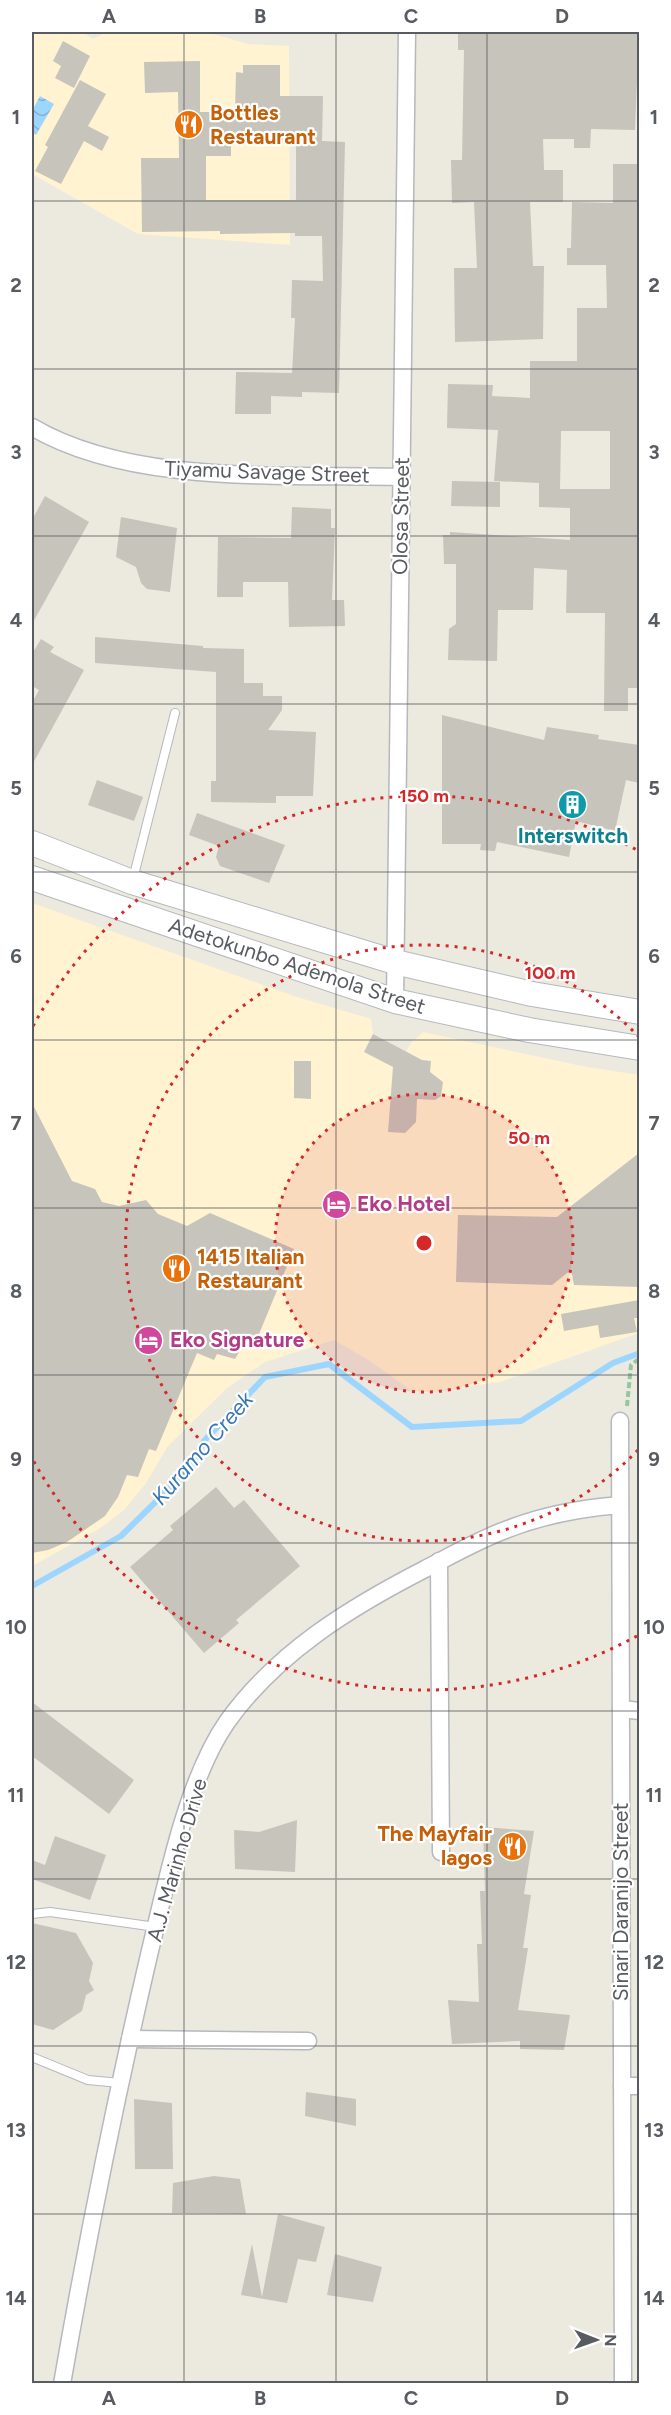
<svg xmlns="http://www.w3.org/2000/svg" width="671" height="2415" viewBox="0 0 671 2415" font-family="Figtree,sans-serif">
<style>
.commercial{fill:#fff3d1}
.water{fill:url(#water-waves)}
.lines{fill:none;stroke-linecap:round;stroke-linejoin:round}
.stream{stroke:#9cd6ff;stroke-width:6}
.building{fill:#c7c4bc;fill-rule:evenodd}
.service-casing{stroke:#b5b8bd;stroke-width:10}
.minor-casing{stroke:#b5b8bd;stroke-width:19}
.secondary-casing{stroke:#b5b9bf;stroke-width:26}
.path{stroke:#93c7a1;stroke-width:4;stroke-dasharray:6 3;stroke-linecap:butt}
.service{stroke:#fff;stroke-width:8}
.minor{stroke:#fff;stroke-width:16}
.secondary{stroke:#fff;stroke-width:24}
.grid{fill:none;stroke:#585c61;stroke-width:1.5;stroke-opacity:0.55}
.ring{fill:none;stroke:#d62828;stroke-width:3;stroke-dasharray:3 6}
.labels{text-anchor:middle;stroke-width:4.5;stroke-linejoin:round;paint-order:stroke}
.food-label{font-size:21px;font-weight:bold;fill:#c56008;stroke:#fff;text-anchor:start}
.street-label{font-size:21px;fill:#585c61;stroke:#fff}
.culture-label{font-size:21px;font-weight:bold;fill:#0d838f;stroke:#fff}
.hotel-label{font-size:21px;font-weight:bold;fill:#b23c85;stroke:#fff;text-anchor:start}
.water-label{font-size:22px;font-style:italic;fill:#3777b4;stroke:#fff}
.centre{fill:#d62828;stroke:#fff;stroke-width:3}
.ring-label{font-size:18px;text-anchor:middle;font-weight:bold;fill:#d62828;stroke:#fff;stroke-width:4.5;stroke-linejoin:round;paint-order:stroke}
.neatline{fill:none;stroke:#585c61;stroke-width:2}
.grid-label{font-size:20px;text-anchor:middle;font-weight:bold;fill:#585c61}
</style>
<defs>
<pattern id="water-waves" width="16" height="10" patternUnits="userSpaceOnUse" patternTransform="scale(1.5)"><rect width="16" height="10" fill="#9cd6ff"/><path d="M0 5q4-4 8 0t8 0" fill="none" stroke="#82b1d2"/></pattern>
</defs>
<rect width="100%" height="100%" fill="#ece9df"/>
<g class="commercial">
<path d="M32,32H82L93,39L107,32H206L248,44L289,46L290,245L138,234L32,174Z"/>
<path d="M32,903L294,996L371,1019L373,1034L406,1052L411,1043L423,1032L582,1066L639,1075V1333L500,1382L422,1393L412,1391L370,1361L334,1340L265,1362L227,1388L168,1446L146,1483L124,1510L99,1529L32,1566Z"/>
</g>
<path class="water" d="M40,96L54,104L36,135L32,132V111Z"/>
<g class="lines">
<path class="stream" d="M32,1586L121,1536L190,1468L204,1441L265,1377L329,1364L412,1427L521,1421L613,1363L640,1353"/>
</g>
<g class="building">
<path d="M458,32H639L635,130L591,129L590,148H574V139H543L544,170H563V202H530L533,266H544L543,339L455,342L454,268H477L474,202L452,203L451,160H462L464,50H458Z"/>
<path d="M63,41L90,56L74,88L55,78L61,66L53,61Z"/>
<path d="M200,61V112H235L236,72L243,73V65H280V96H323L322,141L345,142L339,393L302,392V397L271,396V414H235L236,372L292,373L295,318H291L292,280L323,281L322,236H295V233L220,234V231L142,232L141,158H179L178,92L145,93L144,62ZM231,143H296V200H206V156H231Z"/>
<path d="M80,80L106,94L88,126L109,137L102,151L84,141L61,184L35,171L48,147L45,145Z"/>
<path d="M613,164H639V688H628V711H604L605,613H566L567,570L534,568L533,610H498L497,661L448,660L449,629L456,624V564H444L443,535H450V532L570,540V508L539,507V483L494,481L498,430L447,428L448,384L493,385L492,396L530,398V361H577V308H607L606,265H567V248H571L572,202L613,203ZM561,431H610V489H560Z"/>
<path d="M452,481L500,482V507L451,506Z"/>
<path d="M45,496L89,522L32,624V520Z"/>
<path d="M292,507L331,509V528H335L332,600H344L345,626L289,627L288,582H243V597H217L218,537L291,538Z"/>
<path d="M121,517L177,528L170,592L147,589L141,583L136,567L116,557Z"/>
<path d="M95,637L203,646V648L244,649V683H263V696H282V710L268,730L316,732L313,796H276V803L211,802V781H216V672L95,663Z"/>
<path d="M41,639L54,647L50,652L84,670L32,765V703L39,690L32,686V654Z"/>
<path d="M442,715L544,740L547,727L599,735L598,739L639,745V783L626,780L615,831L576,821L569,857L497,842L495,851L480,850L481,844H442Z"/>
<path d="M97,780L143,797L134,821L88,805Z"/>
<path d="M197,813L285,845L269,883L220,866L216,857L219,846L189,835Z"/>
<path d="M373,1034L422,1060L431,1061L430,1072L443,1082L441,1096L435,1100L417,1099L416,1122L405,1133L388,1132L393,1067L364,1052Z"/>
<path d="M294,1061H311V1099L294,1098Z"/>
<path d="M32,1103L72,1181L95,1189L102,1202L119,1206L146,1200L158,1214L187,1226L210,1213L294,1249L257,1339L245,1342L235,1359L217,1354L214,1360L197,1353L156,1451L149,1449L138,1477L127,1475L118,1497L105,1516L67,1542L48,1550L32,1553Z"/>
<path d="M639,1153V1287L574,1285L571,1270L552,1285L456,1282L458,1215L557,1217Z"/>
<path d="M639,1300V1318H634L637,1332L600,1338L598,1325L564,1331L561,1314Z"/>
<path d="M216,1487L234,1508L244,1500L300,1566L236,1620L239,1623L204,1653L130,1567L173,1530L170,1526Z"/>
<path d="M32,1702L134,1780L109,1814L32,1756Z"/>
<path d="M297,1820L295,1872L235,1869L234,1830L259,1832Z"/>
<path d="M483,1827L534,1831L524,1894L531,1895L523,1948H528L518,2010L570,2015L564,2050L520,2049V2041L452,2044L448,2000L479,2002L477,1944H482L480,1891H485Z"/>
<path d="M55,1836L106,1855L90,1900L32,1879V1860L45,1865Z"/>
<path d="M32,1923L76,1933L93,1963L89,1981L94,1990L86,1995L82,2011L53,2030L32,2024Z"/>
<path d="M306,2092L356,2099V2126L305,2116Z"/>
<path d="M134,2099L172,2103L173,2169H135Z"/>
<path d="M214,2176L240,2179L246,2214L172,2213L173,2183Z"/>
<path d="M278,2214L325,2227L316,2262L298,2259L287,2303L241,2295L252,2244L262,2297Z"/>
<path d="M335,2254L382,2267L373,2302L327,2295Z"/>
</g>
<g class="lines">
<defs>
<g id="service">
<path d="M133,879L175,713"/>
<path d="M32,1914L50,1912L156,1927"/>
<path d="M32,2057L88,2080L120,2083"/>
</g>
<g id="minor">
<path d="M32,427C132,486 287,474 401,477"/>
<path d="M395,1001L407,32"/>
<path d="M620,1421L623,2384"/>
<path d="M439,1561L441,1852"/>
<path d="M621,1709L640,1711"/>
<path d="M130,2039L308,2041"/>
<path d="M622,2086H640"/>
<path d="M62,2384C87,2240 116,2097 149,1955C166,1885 186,1781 227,1722C277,1652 351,1607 425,1569C452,1555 480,1539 508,1529C544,1515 582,1508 620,1505"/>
</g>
<g id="secondary">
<path d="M32,843L132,882L395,962L532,994L640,1012"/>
<path d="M32,878L395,1001L529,1030L640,1048"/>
</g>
</defs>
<use href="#service" class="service-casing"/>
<use href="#minor" class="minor-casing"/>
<use href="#secondary" class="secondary-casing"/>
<path class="path" d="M627,1406L631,1365L640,1358"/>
<use href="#service" class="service"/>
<use href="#minor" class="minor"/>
<use href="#secondary" class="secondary"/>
</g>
<path class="grid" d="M184,32V2384M336,32V2384M487,32V2384M32,201H640M32,369H640M32,536H640M32,704H640M32,872H640M32,1040H640M32,1208H640M32,1375H640M32,1543H640M32,1711H640M32,1879H640M32,2046H640M32,2214H640"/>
<circle cx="424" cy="1243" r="149" fill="#d62828" fill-opacity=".12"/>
<g class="ring">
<circle cx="424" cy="1243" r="149"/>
<path d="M638 1450A298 298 0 1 1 638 1036"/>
<path d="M637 1636A447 447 0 0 1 33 1460M33 1026A447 447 0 0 1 637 850"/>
</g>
<defs>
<symbol id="restaurant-disc" viewBox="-11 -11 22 22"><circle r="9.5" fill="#e8710a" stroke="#fff"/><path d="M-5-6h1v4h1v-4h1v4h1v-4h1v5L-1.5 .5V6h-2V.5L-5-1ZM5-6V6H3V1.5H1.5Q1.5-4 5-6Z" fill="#fff"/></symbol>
<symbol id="building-disc" viewBox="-11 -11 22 22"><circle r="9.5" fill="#0f9aa8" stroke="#fff"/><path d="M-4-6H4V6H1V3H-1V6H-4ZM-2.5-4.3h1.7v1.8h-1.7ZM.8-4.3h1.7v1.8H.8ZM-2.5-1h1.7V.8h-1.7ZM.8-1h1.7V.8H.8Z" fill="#fff"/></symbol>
<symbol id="hotel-disc" viewBox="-11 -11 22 22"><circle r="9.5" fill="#d1479c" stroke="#fff"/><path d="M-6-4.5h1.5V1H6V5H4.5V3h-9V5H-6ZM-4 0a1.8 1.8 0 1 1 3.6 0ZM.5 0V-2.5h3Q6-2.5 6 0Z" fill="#fff"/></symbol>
</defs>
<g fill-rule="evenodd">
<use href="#restaurant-disc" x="172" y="108" width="33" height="33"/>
<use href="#building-disc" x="556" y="788" width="33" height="33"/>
<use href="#hotel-disc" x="320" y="1188" width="33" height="33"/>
<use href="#restaurant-disc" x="160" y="1252" width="33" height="33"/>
<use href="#hotel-disc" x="132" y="1324" width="33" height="33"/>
<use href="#restaurant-disc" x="496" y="1830" width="33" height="33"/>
</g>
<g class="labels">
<g class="food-label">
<text x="210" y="120">Bottles<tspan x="210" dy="24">Restaurant</tspan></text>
<text x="197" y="1264">1415 Italian<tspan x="197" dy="24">Restaurant</tspan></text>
<text x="492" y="1841" text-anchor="end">The Mayfair<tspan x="492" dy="24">lagos</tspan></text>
</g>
<g class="street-label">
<text transform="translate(267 472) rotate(2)" y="7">Tiyamu Savage Street</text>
<text transform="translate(401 516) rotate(-89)" y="7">Olosa Street</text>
<text transform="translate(297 966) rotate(18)" y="7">Adetokunbo Ademola Street</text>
<text transform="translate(177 1860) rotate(-74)" y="7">A.J. Marinho Drive</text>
<text transform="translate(621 1902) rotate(-90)" y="7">Sinari Daranijo Street</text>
</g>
<g class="culture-label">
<text x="573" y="843">Interswitch</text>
</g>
<g class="hotel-label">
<text x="357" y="1211">Eko Hotel</text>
<text x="170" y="1347">Eko Signature</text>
</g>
<g class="water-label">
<text transform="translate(202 1448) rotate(-49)" y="8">Kuramo Creek</text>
</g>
</g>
<circle cx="424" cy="1243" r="9" class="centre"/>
<g class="ring-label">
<text x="424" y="802">150 m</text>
<text x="550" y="979">100 m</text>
<text x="529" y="1144">50 m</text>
</g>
<rect width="671" height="2415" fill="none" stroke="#ffffff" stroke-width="66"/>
<g transform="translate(596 2340) rotate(91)" stroke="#ffffff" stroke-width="4.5" paint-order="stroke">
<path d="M0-4.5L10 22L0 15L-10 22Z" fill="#585c61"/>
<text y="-9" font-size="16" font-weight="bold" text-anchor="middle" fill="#585c61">N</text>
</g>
<rect x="33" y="33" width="605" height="2349" class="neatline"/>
<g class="grid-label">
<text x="109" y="23">A</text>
<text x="260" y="23">B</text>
<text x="411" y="23">C</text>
<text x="562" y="23">D</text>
<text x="16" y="124">1</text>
<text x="654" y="124">1</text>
<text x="16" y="292">2</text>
<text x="654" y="292">2</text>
<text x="16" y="459">3</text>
<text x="654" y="459">3</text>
<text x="16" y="627">4</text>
<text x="654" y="627">4</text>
<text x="16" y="795">5</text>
<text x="654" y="795">5</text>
<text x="16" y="963">6</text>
<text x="654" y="963">6</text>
<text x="16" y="1130">7</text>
<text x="654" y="1130">7</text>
<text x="16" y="1298">8</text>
<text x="654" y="1298">8</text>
<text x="16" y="1466">9</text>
<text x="654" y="1466">9</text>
<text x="16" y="1634">10</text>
<text x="654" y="1634">10</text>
<text x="16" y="1802">11</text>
<text x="654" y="1802">11</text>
<text x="16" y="1969">12</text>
<text x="654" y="1969">12</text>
<text x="16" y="2137">13</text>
<text x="654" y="2137">13</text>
<text x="16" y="2305">14</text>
<text x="654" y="2305">14</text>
<text x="109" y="2405">A</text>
<text x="260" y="2405">B</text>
<text x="411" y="2405">C</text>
<text x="562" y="2405">D</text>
</g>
</svg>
